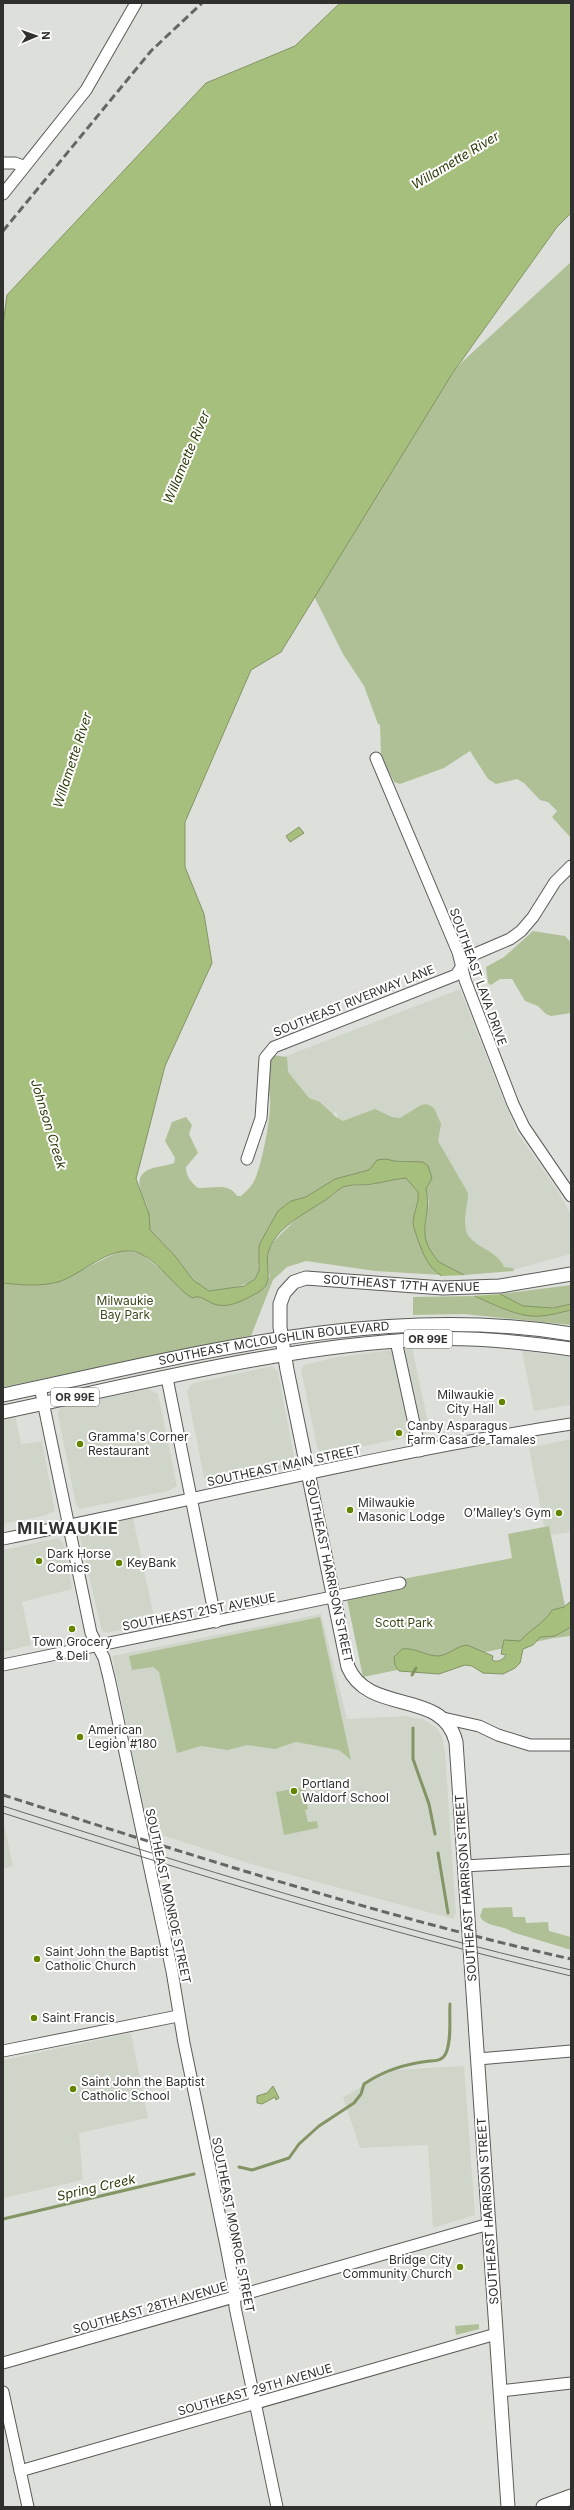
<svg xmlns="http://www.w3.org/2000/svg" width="574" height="2510" viewBox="0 0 574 2510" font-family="Inter,sans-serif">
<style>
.built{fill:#d0d5c9}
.green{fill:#afc096}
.water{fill:#a6bf7c;stroke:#839465}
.pier{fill:#dde0da}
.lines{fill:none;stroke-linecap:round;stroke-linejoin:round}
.stream{stroke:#839465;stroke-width:3}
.minor-casing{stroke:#5a5c58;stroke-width:13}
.major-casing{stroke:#5a5c58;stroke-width:15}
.highway-casing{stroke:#5a5c58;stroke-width:17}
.minor{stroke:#fff;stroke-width:11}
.major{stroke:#fff;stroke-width:13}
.highway{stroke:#fff;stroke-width:15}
.tram{stroke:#656764;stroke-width:1}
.rail{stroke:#656764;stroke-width:3;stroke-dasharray:8 4;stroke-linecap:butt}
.poi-dot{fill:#648500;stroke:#fff;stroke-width:1.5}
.labels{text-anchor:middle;stroke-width:4;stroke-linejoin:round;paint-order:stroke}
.shield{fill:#fff;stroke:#6e6f6d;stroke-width:1}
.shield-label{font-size:11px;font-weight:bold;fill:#30312f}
.street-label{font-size:12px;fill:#30312f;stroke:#fff}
.park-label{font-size:12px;fill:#3a4a1a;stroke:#fff}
.poi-label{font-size:12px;fill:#30312f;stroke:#fff;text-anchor:start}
.water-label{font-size:13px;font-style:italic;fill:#2e3d0b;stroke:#fff}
.district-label{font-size:16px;font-weight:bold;letter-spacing:1px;fill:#30312f;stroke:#fff}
</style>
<rect width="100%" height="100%" fill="#dde0da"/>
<g class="built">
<path d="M460,989L516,1131L558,1191L571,1215V1254L513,1270L500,1267L340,1123L336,1112L327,1116L322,1102L302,1110L281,1058Z"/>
<path d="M412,1347L430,1432L319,1456L301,1370L304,1365L337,1357Z"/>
<path d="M522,1351L571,1357V1405L534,1411Z"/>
<path d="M272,1366L278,1372L295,1462L288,1467L208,1484L205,1482L187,1392L189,1387L194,1383Z"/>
<path d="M148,1389L158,1394L177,1486L168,1491L80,1509L76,1505L58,1415L59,1410L62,1407Z"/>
<path d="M15,1415L21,1444L42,1441L55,1511L43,1516L3,1524V1418Z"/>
<path d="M571,1439V1532L551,1535L549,1526H544L529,1448Z"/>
<path d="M133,1518L155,1622L106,1633L102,1631L98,1615L80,1537L88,1529Z"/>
<path d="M58,1538L63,1542L67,1557L72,1589L22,1602L31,1645L3,1652V1550Z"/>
<path d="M321,1614L347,1719L404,1716L423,1719L437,1728L442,1737L445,1752L456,1914L453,1919L248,1863L149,1831L112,1656Z"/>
<path d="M3,1820L13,1866L3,1869Z"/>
<path d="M131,2033L148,2118L79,2133L83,2180L3,2198V2060Z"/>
<path d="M464,2066L475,2215L433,2228L428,2145L360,2148L343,2097L393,2070Z"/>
</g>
<g class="green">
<path d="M571,262V838L552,817L557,811L548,802L540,800L524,783L517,779L496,784L488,779L470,751L444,768L400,784L394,782L381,756L380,725L378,724L364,686L343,654L314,596L452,374L462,362Z"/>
<path d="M533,931L565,936L571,942V1013L551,1016L546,1014L538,1006L525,1001L512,979H500L491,985L488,983L486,967L504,957Z"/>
<path d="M271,1055L287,1057L288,1072L309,1098L320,1102L336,1117L343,1121L375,1109L392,1117L400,1118L421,1105L427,1104L434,1108L441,1124L438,1141L468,1193C468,1205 463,1217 466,1230C470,1247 497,1249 504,1267L513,1268L514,1271L464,1275L439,1262L430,1251L424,1236L429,1201L426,1189L431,1180L414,1161L377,1160L369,1170L335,1179L306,1197L291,1201L278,1211L264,1236L258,1266L259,1271C255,1288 224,1288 209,1291L203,1287L208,1293L251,1292L270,1277L267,1260L269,1250L274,1241L298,1217L332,1196L338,1189L346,1186L373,1185L386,1179L406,1178L418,1192C420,1203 414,1210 413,1219C412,1230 427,1263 435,1270C437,1273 440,1273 442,1275L375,1271L306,1261L287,1267L273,1280L251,1336L3,1387V1283L22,1285L60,1281L122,1250L141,1254L171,1277L194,1281L175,1256L150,1230C147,1222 149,1214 147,1206C144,1198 136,1184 141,1176C147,1166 165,1167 174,1163L175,1158L165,1141L172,1122L186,1117L192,1125L189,1134L198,1153L186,1167C186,1177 191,1182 198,1188C211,1189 229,1182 237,1196H241C245,1192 250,1188 253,1183C261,1171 272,1113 270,1098C268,1080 265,1074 271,1055Z"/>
<path d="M571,1285V1304C544,1311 523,1310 499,1294Z"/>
<path d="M476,1296C513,1316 530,1319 571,1310V1325L464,1314L413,1315V1297Z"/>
<path d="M549,1526L571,1636L554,1638L363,1677L345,1590L512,1558L508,1534Z"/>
<path d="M320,1617L351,1760L339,1750L296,1742L275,1749L247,1745L228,1750L201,1746L177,1753L159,1672L153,1667L132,1670L129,1656Z"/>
<path d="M304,1787L308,1809L305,1810L308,1822L317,1821L318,1828L284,1835L276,1792Z"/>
<path d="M512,1907L513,1917H525L526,1923L548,1922L549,1931L571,1937V1950L512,1932C504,1925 484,1927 480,1916L483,1908Z"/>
<path d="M479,2324V2329L456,2335L455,2326Z"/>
</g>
<g class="water">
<path d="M340,3H571V213L557,227L452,374L281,652L251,670L185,822V867L204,914L212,963L165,1066L136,1179L149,1214L150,1230L175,1256L193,1280L209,1291L244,1286L255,1279L259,1271V1246L264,1236L278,1211L291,1201L306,1197L335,1179L369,1170L377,1160L386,1159L394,1161L423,1162L428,1166L432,1178L426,1189C433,1222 412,1231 439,1262L523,1306L553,1308L571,1304V1310C558,1313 545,1317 532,1316C510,1316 441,1282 430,1265C422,1254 418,1240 414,1228C410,1217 420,1205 418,1192L406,1178C394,1179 385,1182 373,1184C364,1186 354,1184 346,1186C339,1188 336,1192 331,1196C311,1211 278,1224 269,1250C263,1266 277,1282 257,1293C244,1300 229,1309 214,1304C205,1301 201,1294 192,1298C173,1286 163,1265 141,1254C115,1241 85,1272 61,1281C43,1287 21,1285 3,1283V325L7,295L206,83L295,46Z"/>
<path d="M299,827L304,833L290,842L286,836Z"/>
<path d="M571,1601V1627L555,1636L540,1637L533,1645L523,1649L520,1663L515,1668L503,1674L483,1673L472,1666L465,1665L439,1674L399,1671L395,1665L394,1657L402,1649C415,1647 425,1656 438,1656C449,1655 456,1646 467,1645L493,1656L492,1660C497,1663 503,1660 506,1655L501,1654L504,1640L520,1641C529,1630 545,1623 552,1610L564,1607Z"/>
<path d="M273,2086L279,2098L276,2100L275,2097L262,2104L257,2103V2096L267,2093Z"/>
</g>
<path class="pier" d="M468,1275L502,1294L472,1296L440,1276Z"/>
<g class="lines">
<g class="stream">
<path d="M412,1675L416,1668"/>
<path d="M413,1728V1759L429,1804L435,1834"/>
<path d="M438,1853L448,1913"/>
<path d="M239,2167L252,2170L289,2158L299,2144L319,2126L354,2103L361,2094L364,2084C385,2070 405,2064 430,2061C437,2061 443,2060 446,2053C452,2039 449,2019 450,2004"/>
<path d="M3,2219L194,2174"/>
</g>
<defs>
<g id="minor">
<path d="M3,163H15L23,166"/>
<path d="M3,194L86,90L136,3"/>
<path d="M376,758L458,952L465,980L513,1104L524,1127L571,1196"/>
<path d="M247,1159L261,1118L265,1058L274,1047L456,975L468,957L510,939L521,931L533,917L555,882L571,866"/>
<path d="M396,1341L420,1451"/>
<path d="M167,1378L216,1622"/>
<path d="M40,1387L91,1633L104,1658L109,1678L172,1971L184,2043L226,2246L234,2288L235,2307L277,2507"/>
<path d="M3,1539C192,1501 380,1453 571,1424"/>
<path d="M3,1665L400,1583"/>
<path d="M443,1718L479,1726L498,1735L530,1745H571"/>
<path d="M464,1866L571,1860"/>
<path d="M3,2051L178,2016"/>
<path d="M478,2059L571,2051"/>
<path d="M3,2363L489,2224"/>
<path d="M500,2391L571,2383"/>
<path d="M3,2392L28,2507"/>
<path d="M20,2471L496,2334"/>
</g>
<g id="major">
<path id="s1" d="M3,1395C189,1356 380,1302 571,1334"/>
<path d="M3,1412C142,1383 284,1346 426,1339C474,1337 524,1342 571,1349"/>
<path id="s2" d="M508,2507L456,1742C443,1688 369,1716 348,1667L287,1370L280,1327V1304L284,1293L294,1282L306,1278L443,1288L500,1286L571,1274"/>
</g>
<path id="highway" d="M544,2507L571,2497"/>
</defs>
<use href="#minor" class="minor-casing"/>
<use href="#major" class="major-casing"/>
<use href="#highway" class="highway-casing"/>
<use href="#minor" class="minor"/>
<use href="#major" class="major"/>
<use href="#highway" class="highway"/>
<g class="tram">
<path d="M3,1806C191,1866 379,1925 571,1970"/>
<path d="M3,1813C191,1873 379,1931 571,1976"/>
</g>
<g class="rail">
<path d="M3,231L151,51L202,3"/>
<path d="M3,1795C191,1855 379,1916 571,1959"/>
</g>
</g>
<g class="poi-dot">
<circle cx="502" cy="1402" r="4"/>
<circle cx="399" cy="1433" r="4"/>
<circle cx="80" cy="1444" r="4"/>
<circle cx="350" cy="1510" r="4"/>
<circle cx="559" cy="1513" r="4"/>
<circle cx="39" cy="1561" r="4"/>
<circle cx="119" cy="1563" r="4"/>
<circle cx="72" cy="1629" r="4"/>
<circle cx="80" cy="1737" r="4"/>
<circle cx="294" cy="1791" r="4"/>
<circle cx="37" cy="1959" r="4"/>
<circle cx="34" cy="2018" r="4"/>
<circle cx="73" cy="2089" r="4"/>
<circle cx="460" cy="2267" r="4"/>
</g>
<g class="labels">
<g class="shield">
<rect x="404" y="1330" width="48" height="18" rx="3"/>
<rect x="51" y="1388" width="48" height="18" rx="3"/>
</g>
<g class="shield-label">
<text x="428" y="1343">OR 99E</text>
<text x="75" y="1401">OR 99E</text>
</g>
<g class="street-label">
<text transform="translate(478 977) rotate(70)" y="4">SOUTHEAST LAVA DRIVE</text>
<text transform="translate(354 1001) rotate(-22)" y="4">SOUTHEAST RIVERWAY LANE</text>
<text dy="4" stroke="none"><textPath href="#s2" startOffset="1410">SOUTHEAST 17TH AVENUE</textPath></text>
<text dy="4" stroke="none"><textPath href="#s1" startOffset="276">SOUTHEAST MCLOUGHLIN BOULEVARD</textPath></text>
<text transform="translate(284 1466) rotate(-12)" y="4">SOUTHEAST MAIN STREET</text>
<text transform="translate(329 1571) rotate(78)" y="4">SOUTHEAST HARRISON STREET</text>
<text transform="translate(199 1612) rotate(-11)" y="4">SOUTHEAST 21ST AVENUE</text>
<text transform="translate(466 1888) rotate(-94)" y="4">SOUTHEAST HARRISON STREET</text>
<text transform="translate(168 1896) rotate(78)" y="4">SOUTHEAST MONROE STREET</text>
<text transform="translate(488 2211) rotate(-94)" y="4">SOUTHEAST HARRISON STREET</text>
<text transform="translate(233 2225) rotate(79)" y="4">SOUTHEAST MONROE STREET</text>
<text transform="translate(150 2308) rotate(-16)" y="4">SOUTHEAST 28TH AVENUE</text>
<text transform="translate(255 2390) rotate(-16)" y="4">SOUTHEAST 29TH AVENUE</text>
</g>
<g class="park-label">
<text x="125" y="1305">Milwaukie<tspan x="125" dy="14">Bay Park</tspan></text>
<text x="404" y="1627">Scott Park</text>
</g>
<g class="poi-label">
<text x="494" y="1399" text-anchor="end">Milwaukie<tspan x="494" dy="14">City Hall</tspan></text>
<text x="407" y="1430">Canby Asparagus<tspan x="407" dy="14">Farm Casa de Tamales</tspan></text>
<text x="88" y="1441">Gramma's Corner<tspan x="88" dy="14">Restaurant</tspan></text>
<text x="358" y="1507">Milwaukie<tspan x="358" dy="14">Masonic Lodge</tspan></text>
<text x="551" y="1517" text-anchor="end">O’Malley’s Gym</text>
<text x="47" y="1558">Dark Horse<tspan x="47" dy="14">Comics</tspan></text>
<text x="127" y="1567">KeyBank</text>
<text x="72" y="1646" text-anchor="middle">Town Grocery<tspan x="72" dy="14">&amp; Deli</tspan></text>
<text x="88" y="1734">American<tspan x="88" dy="14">Legion #180</tspan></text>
<text x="302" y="1788">Portland<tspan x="302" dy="14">Waldorf School</tspan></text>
<text x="45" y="1956">Saint John the Baptist<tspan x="45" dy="14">Catholic Church</tspan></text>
<text x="42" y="2022">Saint Francis</text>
<text x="81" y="2086">Saint John the Baptist<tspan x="81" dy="14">Catholic School</tspan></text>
<text x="452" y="2264" text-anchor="end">Bridge City<tspan x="452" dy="14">Community Church</tspan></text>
</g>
<g class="water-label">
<text transform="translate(455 160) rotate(-31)" y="5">Willamette River</text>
<text transform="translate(186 457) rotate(-67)" y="5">Willamette River</text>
<text transform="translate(72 760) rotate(-72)" y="5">Willamette River</text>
<text transform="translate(49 1124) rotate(73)" y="5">Johnson Creek</text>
<text transform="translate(96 2187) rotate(-13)" y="5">Spring Creek</text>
</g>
<g class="district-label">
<text x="68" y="1534">MILWAUKIE</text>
</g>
</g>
<rect width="574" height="2510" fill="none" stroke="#30312f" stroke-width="8"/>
<g transform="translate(36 36) rotate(88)" stroke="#ffffff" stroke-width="3" paint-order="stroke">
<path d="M0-3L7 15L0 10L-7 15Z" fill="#30312f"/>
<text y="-6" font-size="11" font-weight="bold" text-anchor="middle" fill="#30312f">N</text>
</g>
</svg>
